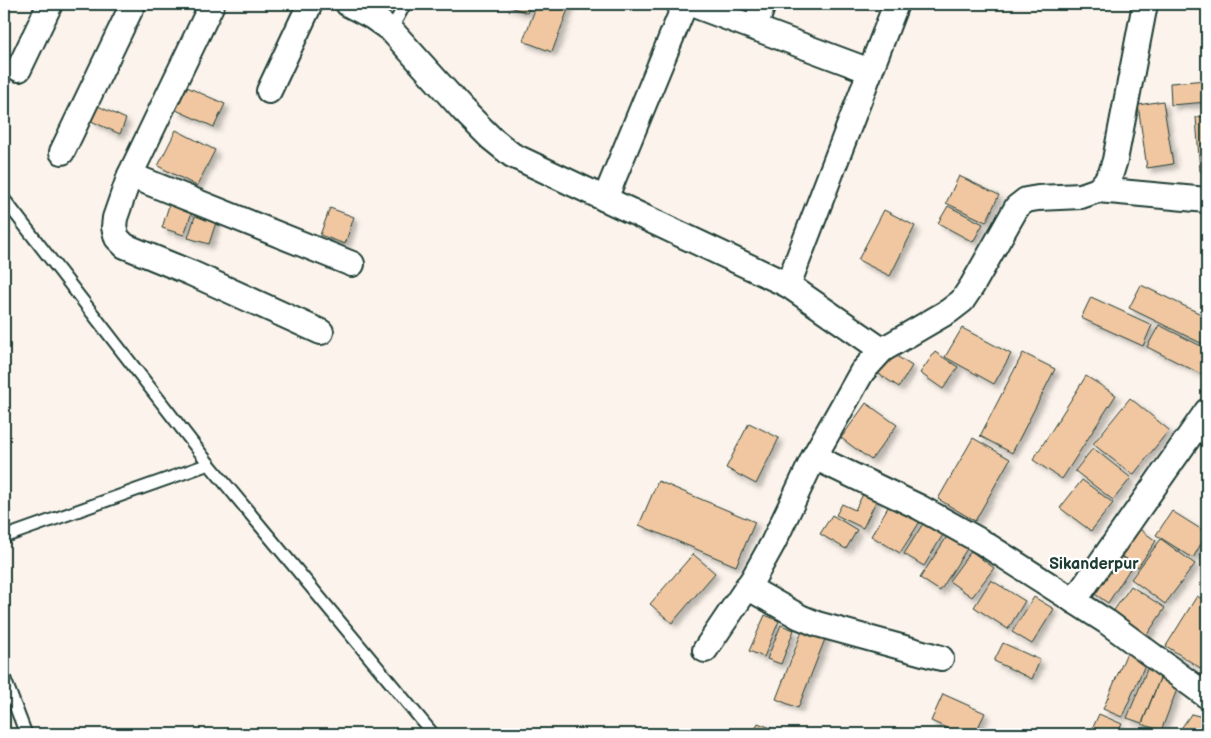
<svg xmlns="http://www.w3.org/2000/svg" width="1211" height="738" viewBox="0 0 1211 738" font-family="'Balsamiq Sans',sans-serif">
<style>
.building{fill:#f1c7a1;stroke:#1f3d34;filter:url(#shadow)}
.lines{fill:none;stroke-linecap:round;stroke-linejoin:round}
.lane-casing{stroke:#1f3d34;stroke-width:15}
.street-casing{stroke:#1f3d34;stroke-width:28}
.lane{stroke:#fff;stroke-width:11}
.street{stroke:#fff;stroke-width:24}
.labels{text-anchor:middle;stroke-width:4.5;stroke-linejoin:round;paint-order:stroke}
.quarter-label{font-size:16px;font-weight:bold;fill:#1f3d34;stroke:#fff}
</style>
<defs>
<filter id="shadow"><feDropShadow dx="4.5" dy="4.5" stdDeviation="2.5" flood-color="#0004"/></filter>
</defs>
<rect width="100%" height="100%" fill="#fcf4ec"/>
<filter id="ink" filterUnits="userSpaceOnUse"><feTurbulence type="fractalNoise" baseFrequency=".02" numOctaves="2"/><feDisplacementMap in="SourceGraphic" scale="10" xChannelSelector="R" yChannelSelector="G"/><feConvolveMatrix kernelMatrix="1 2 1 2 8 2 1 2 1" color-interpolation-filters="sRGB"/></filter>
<g filter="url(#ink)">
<g class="building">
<path d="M502,4H531L527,13Z"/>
<path d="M537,4H570L552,52L523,41Z"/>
<path d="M1207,80V102L1171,105L1170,83Z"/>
<path d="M187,87L225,104L214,127L176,110Z"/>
<path d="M1163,101L1173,164L1147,168L1138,105Z"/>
<path d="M98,106L126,119L120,134L91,121Z"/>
<path d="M1207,116V171H1200L1196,117Z"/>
<path d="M176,130L215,150L197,186L158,166Z"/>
<path d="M959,176L999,195L986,222L946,203Z"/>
<path d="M171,199L194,206L184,235L162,228Z"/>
<path d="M948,206L983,224L973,242L938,223Z"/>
<path d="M330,208L354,217L345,244L320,235Z"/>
<path d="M197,210L218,216L209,244L188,238Z"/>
<path d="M884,210L915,226L890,276L858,260Z"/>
<path d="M1141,285L1207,317V346L1129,308Z"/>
<path d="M1091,297L1152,325L1143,346L1081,318Z"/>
<path d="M1159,325L1207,349V362L1201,374L1147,347Z"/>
<path d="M962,328L1011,354L994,384L945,357Z"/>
<path d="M887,350L912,366L899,387L874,371Z"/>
<path d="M935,352L958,367L943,389L920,373Z"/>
<path d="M1023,353L1055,369L1012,453L980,436Z"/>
<path d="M1086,376L1116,395L1062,479L1033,460Z"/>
<path d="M1130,398L1169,430L1133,475L1093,444Z"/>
<path d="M866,403L897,425L871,460L841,438Z"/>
<path d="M749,423L779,438L756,484L726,468Z"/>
<path d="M1207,430V450L1198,443Z"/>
<path d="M973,438L1010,459L975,521L938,499Z"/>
<path d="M1093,448L1131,478L1113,500L1075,471Z"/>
<path d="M1082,480L1113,503L1091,531L1060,508Z"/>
<path d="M658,481L755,522L736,566L639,525Z"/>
<path d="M866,488L879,495L863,528L836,515L842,504L855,510Z"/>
<path d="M891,502L921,520L900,553L871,536Z"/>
<path d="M1172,511L1207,533L1193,558L1156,535Z"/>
<path d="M832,515L857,530L846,549L820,534Z"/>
<path d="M924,522L944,533L924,566L904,554Z"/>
<path d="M1134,525L1156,541L1138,567L1115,551Z"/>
<path d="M950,532L970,544L940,591L920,578Z"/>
<path d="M1161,539L1195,564L1165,604L1131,579Z"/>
<path d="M1110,550L1133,564L1108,603L1086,588Z"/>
<path d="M971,551L994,568L972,597L949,581Z"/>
<path d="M693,554L715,573L672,623L650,604Z"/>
<path d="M991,580L1025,601L1008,629L974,607Z"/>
<path d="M1131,586L1165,608L1144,639L1110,616Z"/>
<path d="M1197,596L1207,602V668L1205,671L1166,646Z"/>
<path d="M1034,597L1054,609L1032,644L1012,632Z"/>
<path d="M765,615L779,621L764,657L749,651Z"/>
<path d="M781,625L794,630L781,664L767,659Z"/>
<path d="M804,626L827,634L798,708L776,699Z"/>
<path d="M1003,643L1040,660L1032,679L994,661Z"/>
<path d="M1128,650L1148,658L1122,717L1103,709Z"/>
<path d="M1148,667L1162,673L1142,723L1127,718Z"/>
<path d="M1161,676L1179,684L1161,731L1142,724Z"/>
<path d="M943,694L985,713L975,734H960L931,721Z"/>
<path d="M1099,714L1122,724L1117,734H1090Z"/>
<path d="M1191,714L1207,718V734H1187L1180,730Z"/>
<path d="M758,723L786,734H753Z"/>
</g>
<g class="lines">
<defs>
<g id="lane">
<path d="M391,30L405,4"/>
<path d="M4,199L209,464L433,734"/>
<path d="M4,537L209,464"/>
<path d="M4,677L26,734"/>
</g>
<g id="street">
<path d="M212,4L130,175L115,218L114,227L117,238L125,246L191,273L321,332"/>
<path d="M348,4L371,16L391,30L463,110L491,138L512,155L788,285L882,350"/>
<path d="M691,4L870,71"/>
<path d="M755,28L763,4"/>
<path d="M19,69L50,4"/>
<path d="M269,91L310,4"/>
<path d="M62,152L133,4"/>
<path d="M130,175L352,264"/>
<path d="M1098,190L1207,200"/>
<path d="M605,199L685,4"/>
<path d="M788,285L896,4"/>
<path d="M814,457L919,507L982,542L1107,622L1207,696"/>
<path d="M747,587L800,617L817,624L941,658"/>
<path d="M1074,601L1207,411"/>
<path d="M705,650L753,579L773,543L814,457L862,372L882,350L949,311L962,301L972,286L1017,207L1026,200L1038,198L1081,196L1098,190L1105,182L1111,173L1115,160L1145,4"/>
</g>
</defs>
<use href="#lane" class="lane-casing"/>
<use href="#street" class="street-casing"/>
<use href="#lane" class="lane"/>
<use href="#street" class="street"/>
</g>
</g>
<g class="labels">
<g class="quarter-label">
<text x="1094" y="569">Sikanderpur</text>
</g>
</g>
<rect width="1211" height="738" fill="none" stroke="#fff" stroke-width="20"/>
<rect x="10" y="10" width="1191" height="718" fill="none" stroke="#1f3d34" stroke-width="2" filter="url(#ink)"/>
</svg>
